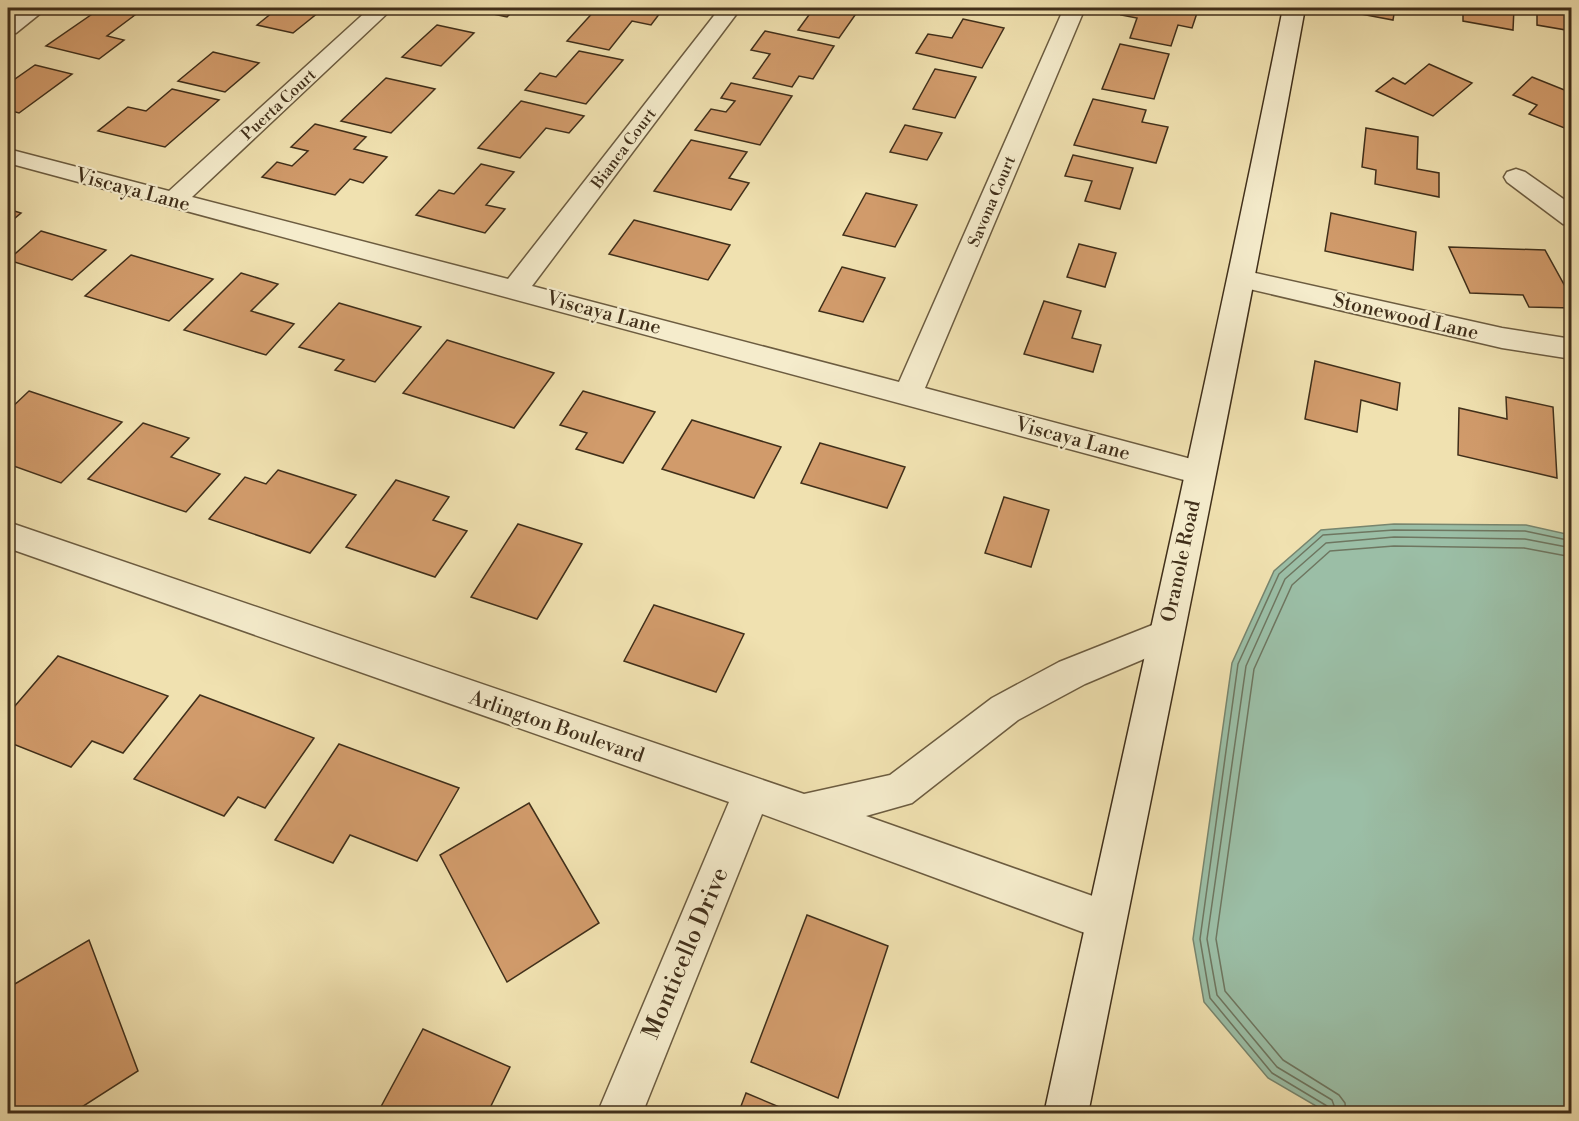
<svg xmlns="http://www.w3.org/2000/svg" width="1579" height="1121" viewBox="0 0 1579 1121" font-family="'Libre Bodoni',serif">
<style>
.water{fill:#9bbea6;stroke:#77856e;stroke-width:1.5}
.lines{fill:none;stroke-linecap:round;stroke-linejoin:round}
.shore{stroke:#6e7660;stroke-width:1.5}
.building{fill:#d19b6b;stroke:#402f1a;stroke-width:1.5}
.street-casing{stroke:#6c5c40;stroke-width:3}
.secondary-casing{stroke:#402f1a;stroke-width:3}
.street{fill:#f5eccc;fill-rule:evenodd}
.secondary{fill:#f5eccc;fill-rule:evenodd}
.labels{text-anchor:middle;stroke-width:4.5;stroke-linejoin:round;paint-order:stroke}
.far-street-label{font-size:16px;fill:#402f1a;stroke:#f5eccc}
.street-label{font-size:20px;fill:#402f1a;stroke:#f5eccc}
.near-street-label{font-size:24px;fill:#402f1a;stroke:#f5eccc}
</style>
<rect width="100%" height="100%" fill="#f0e1b0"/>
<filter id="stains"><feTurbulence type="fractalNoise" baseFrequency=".00333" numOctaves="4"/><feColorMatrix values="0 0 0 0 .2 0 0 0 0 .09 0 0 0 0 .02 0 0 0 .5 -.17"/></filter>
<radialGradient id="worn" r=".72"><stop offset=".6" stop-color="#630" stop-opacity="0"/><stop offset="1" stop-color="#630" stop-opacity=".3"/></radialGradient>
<path class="water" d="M1394,524L1526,525L1571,535V1113H1328L1268,1078L1204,1002L1193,939L1232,663L1274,571L1321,530Z"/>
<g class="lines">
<g class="shore">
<path d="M1330,1114L1327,1106L1272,1073L1210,998L1200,939L1238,664L1279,574L1323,535L1394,530L1525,531L1572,541"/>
<path d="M1337,1114L1332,1100L1277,1067L1217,995L1207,939L1246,666L1285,579L1326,543L1394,537L1525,539L1572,548"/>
<path d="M1346,1114L1345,1103L1339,1095L1283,1060L1225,991L1216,939L1254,669L1292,585L1330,551L1394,546L1524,548L1572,557"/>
</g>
</g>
<g class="building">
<path d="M101,8L135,15L107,36L124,40L99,59L46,46Z"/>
<path d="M278,8H324L293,33L257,25Z"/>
<path d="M465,8H516L507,17Z"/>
<path d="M597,8H653L663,9L651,25L632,21L609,50L567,41Z"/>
<path d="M814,8H860L839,38L798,30Z"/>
<path d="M1124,8H1187L1198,10L1192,28L1178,25L1171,46L1130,38L1137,18L1121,15Z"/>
<path d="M1355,8H1395L1393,20L1355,13Z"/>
<path d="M1442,8H1514L1513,30L1463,21V12Z"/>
<path d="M1537,8L1572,11V31L1537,25Z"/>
<path d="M963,19L1004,28L982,68L916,53L928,34L952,38Z"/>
<path d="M437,25L474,33L441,66L402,57Z"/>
<path d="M765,31L834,46L813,79L799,76L792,87L753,78L770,54L751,50Z"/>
<path d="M1120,44L1169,54L1154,99L1102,89Z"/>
<path d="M579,51L623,60L586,104L525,90L540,73L556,77Z"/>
<path d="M213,52L259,63L225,92L178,81Z"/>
<path d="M1429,64L1472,83L1433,116L1376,91L1393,78L1405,84Z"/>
<path d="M35,65L72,74L19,113L8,110V84Z"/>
<path d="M935,69L976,77L955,118L913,109Z"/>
<path d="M1532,77L1572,93V131L1529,114L1537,105L1513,95Z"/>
<path d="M386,78L435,89L391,133L341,121Z"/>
<path d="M731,83L792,96L760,145L695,130L711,109L726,112L735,101L721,98Z"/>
<path d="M172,89L219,100L165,147L98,131L128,107L146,111Z"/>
<path d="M1093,99L1146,110L1142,122L1168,127L1156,163L1074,145Z"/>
<path d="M521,101L584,116L569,133L546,128L520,158L478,148Z"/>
<path d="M315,124L366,137L354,149L387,157L363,183L350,179L335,195L262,177L277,162L292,166L308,151L291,147Z"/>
<path d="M905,125L942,133L927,160L890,152Z"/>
<path d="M1366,128L1418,137L1417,169L1439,173V197L1375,184L1376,170L1362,167Z"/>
<path d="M691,140L747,152L729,178L749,183L731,210L654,191Z"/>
<path d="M1073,155L1133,168L1120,209L1085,201L1092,181L1065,176Z"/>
<path d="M481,164L514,172L486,205L505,209L485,233L416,215L439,190L454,194Z"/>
<path d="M866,193L917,205L895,247L843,235Z"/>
<path d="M8,209L21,213L8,224Z"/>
<path d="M1331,213L1416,232L1413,270L1325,251Z"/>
<path d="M634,220L730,245L708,280L609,254Z"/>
<path d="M41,231L106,250L72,280L8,260Z"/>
<path d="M1079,244L1116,253L1105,287L1067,277Z"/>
<path d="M1449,247L1545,250L1572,299V308L1529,307L1523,295L1470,293Z"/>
<path d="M131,255L213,279L169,321L85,296Z"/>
<path d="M842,267L885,278L863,322L819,311Z"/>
<path d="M241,273L278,284L251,311L294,324L266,355L184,330Z"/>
<path d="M1044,301L1081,311L1072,338L1101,345L1093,372L1024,354Z"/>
<path d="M339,303L421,327L375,382L335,370L344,360L299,347Z"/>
<path d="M447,340L554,373L514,428L403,393Z"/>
<path d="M1315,361L1400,383L1397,410L1361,400L1357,432L1305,419Z"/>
<path d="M29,391L122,422L61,483L8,464V411Z"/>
<path d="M583,391L655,412L623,463L576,449L587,433L560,425Z"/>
<path d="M1506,397L1553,407L1557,478L1458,455L1459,408L1507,419Z"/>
<path d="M692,420L781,447L754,498L662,469Z"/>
<path d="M143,423L189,438L171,457L220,474L186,512L88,479Z"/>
<path d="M820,443L905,467L887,508L801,483Z"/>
<path d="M278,470L356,495L310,553L209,519L245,477L266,484Z"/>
<path d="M396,480L449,497L433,520L467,531L435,577L346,547Z"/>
<path d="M1004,497L1049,510L1031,567L985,553Z"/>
<path d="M518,524L582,544L537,619L471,597Z"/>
<path d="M654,605L744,634L716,692L624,661Z"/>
<path d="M58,656L168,696L123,753L92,741L71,767L8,742V714Z"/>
<path d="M200,695L314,738L265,808L238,797L224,816L134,779Z"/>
<path d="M339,744L459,788L417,861L350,835L333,863L275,840Z"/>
<path d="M529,803L599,923L507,982L440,855Z"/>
<path d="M807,915L888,946L838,1098L751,1062Z"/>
<path d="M89,940L138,1071L71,1114H8V988Z"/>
<path d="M423,1029L510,1067L487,1114H377Z"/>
<path d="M746,1093L796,1114H738Z"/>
</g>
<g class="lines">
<defs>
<g id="street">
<path d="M23,8H47L16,33L8,34V18Z"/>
<path d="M370,8H393L192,197L508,279L720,8H741L532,286L899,382L1064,8H1085L925,388L1210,464L1215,472L1210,480L1199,484L8,163V149L169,191Z"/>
<path d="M1516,169L1525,172L1572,205V226L1563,224L1507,182L1504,177L1507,172Z"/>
<path d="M1242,270L1502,328L1572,339V359L1502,348L1232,285L1228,279L1232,273Z"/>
<path d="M8,522L804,794L890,775L992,698L1059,662L1165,620L1177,625L1182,635L1177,645L1085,684L1018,720L912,803L866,816L1104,900L1118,906L1124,920L1118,934L1104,940L762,814L642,1114H597L729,802L8,548Z"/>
</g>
<path id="secondary" d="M1283,8H1305C1238,377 1161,745 1088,1114H1044C1124,745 1209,378 1283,8Z"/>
</defs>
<use href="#street" class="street-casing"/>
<use href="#secondary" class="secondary-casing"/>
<use href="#street" class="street"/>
<use href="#secondary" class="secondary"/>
</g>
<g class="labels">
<g class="far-street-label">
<text transform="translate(278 104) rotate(-43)" y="6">Puerta Court</text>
<text transform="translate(623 148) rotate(-53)" y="6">Bianca Court</text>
<text transform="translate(991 201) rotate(-67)" y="6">Savona Court</text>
</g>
<g class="street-label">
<text transform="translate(133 189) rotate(15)" y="7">Viscaya Lane</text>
<text transform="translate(604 312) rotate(15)" y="7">Viscaya Lane</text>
<text transform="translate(1406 316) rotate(13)" y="7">Stonewood Lane</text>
<text transform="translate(1073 438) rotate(15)" y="7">Viscaya Lane</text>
<text transform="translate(1180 561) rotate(-78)" y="7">Oranole Road</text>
<text transform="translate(557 726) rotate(19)" y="7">Arlington Boulevard</text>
</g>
<g class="near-street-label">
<text transform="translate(685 953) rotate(-67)" y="8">Monticello Drive</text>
</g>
</g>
<rect width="1579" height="1121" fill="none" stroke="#f0e1b0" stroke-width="30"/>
<rect x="9" y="9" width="1561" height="1103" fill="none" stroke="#402f1a" stroke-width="3"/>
<rect x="15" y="15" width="1549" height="1091" fill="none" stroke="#402f1a" stroke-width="1.5"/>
<rect width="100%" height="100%" filter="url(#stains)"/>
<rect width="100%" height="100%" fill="url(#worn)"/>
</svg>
